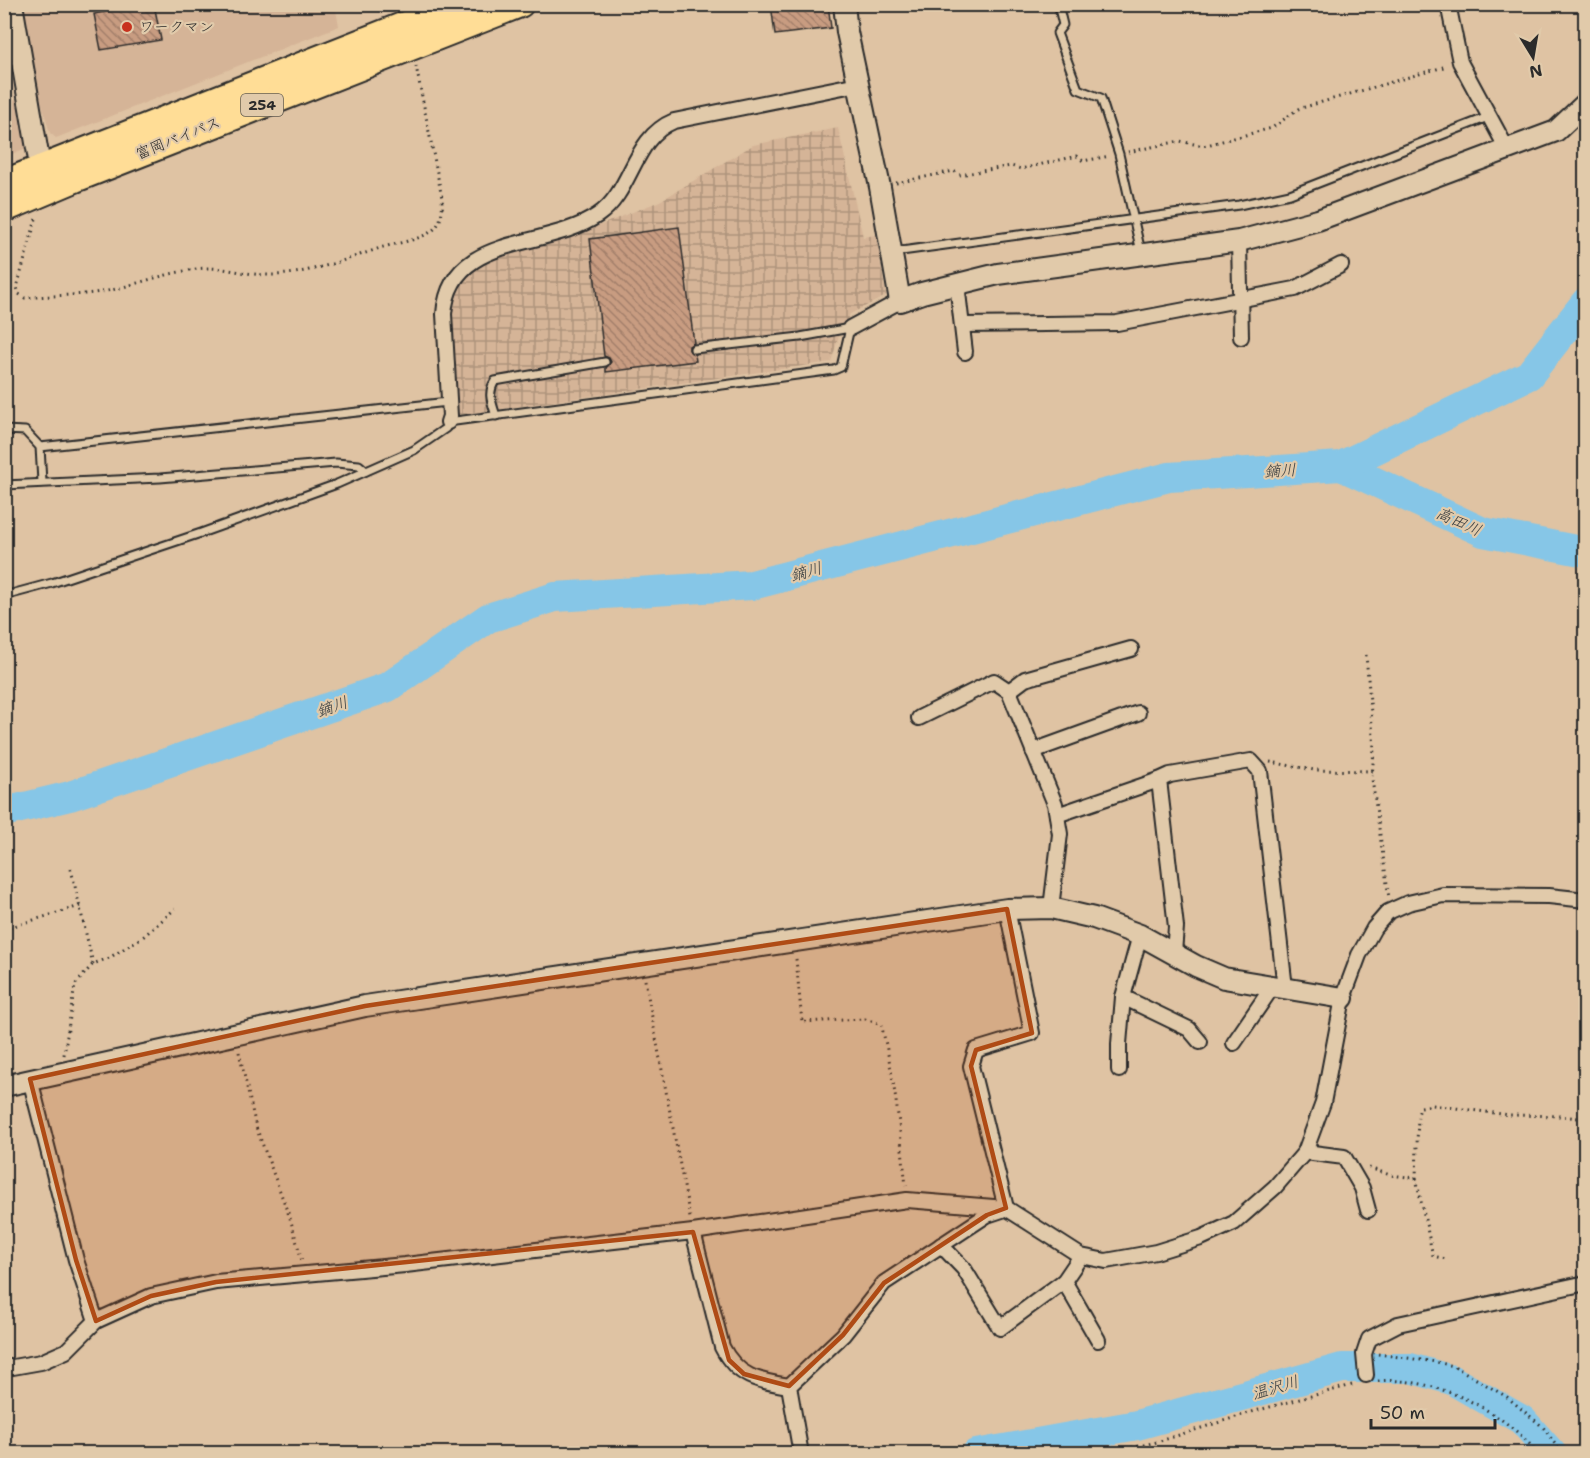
<svg xmlns="http://www.w3.org/2000/svg" width="1590" height="1458" viewBox="0 0 1590 1458" font-family="'Shantell Sans','Klee One',sans-serif">
<style>
.built{fill:#d5b497}
.industrial{fill:url(#industrial-grid)}
.lines{fill:none;stroke-linecap:round;stroke-linejoin:round}
.river{stroke:#86c6e7;stroke-width:30}
.building{fill:url(#building-back-hatch);stroke:#2b2b2b;stroke-width:1.5}
.lane-casing{stroke:#2b2b2b;stroke-width:11}
.street-casing{stroke:#2b2b2b;stroke-width:18}
.secondary-casing{stroke:#2b2b2b;stroke-width:24}
.highway-casing{stroke:#2b2b2b;stroke-width:30}
.path{stroke:#2b2b2b;stroke-width:3;stroke-dasharray:1.5 4.5;stroke-linecap:butt}
.lane{stroke:#e1caaa;stroke-width:7}
.street{stroke:#e1caaa;stroke-width:14}
.secondary{stroke:#e1caaa;stroke-width:20}
.highway{stroke:#ffdd96;stroke-width:26}
.marked{fill:#af4b15;fill-opacity:0.2;stroke:#af4b15;stroke-width:4.5;stroke-linejoin:round}
.poi-dot{fill:#c8321e;stroke:#e1caaa;stroke-width:2}
.labels{text-anchor:middle;stroke-width:4.5;stroke-linejoin:round;paint-order:stroke}
.shield{fill:#e1caaa;stroke:#625b51;stroke-width:1.5}
.shield-label{font-size:14px;font-weight:bold;fill:#2b2b2b}
.poi-label{font-size:15px;fill:#2b2b2b;stroke:#e1caaa;text-anchor:start}
.street-label{font-size:15px;fill:#2b2b2b;stroke:#e1caaa}
.water-label{font-size:16px;font-style:italic;fill:#343a3e;stroke:#e1caaa}
</style>
<defs>
<pattern id="industrial-grid" width="8" height="8" patternUnits="userSpaceOnUse" patternTransform="scale(1.5)"><rect width="8" height="8" fill="#d5b497"/><path d="M0 4h8M4 0v8" fill="none" stroke="#ad937b"/></pattern>
<pattern id="building-back-hatch" width="6" height="6" patternUnits="userSpaceOnUse" patternTransform="scale(1.5)"><rect width="6" height="6" fill="#c89c81"/><path d="M-1 5l2 2M0 0l6 6M5-1l2 2" fill="none" stroke="#a37f6a"/></pattern>
</defs>
<rect width="100%" height="100%" fill="#dfc3a3"/>
<filter id="ink" filterUnits="userSpaceOnUse"><feTurbulence type="fractalNoise" baseFrequency=".0167" numOctaves="2"/><feDisplacementMap in="SourceGraphic" scale="12" xChannelSelector="R" yChannelSelector="G"/><feConvolveMatrix kernelMatrix="1 2 1 2 8 2 1 2 1" color-interpolation-filters="sRGB"/></filter>
<g filter="url(#ink)">
<g class="built">
<path d="M25,5H335L339,26L56,138L50,133L31,66Z"/>
<path d="M19,99L26,148L5,157L4,103Z"/>
</g>
<path class="industrial" d="M838,128L863,237L876,235L886,296L850,314L839,336L831,362L457,415L451,309L460,281L469,273L479,266L502,257L586,231L660,201L753,145Z"/>
<g class="lines">
<g class="river">
<path d="M1341,466L1483,532L1586,552"/>
<path d="M4,812L70,796L388,687L488,618L555,597L752,585L1169,477L1341,466L1529,375L1586,302"/>
<path d="M976,1454L1137,1425L1342,1368H1410L1452,1380L1522,1420L1552,1454"/>
</g>
</g>
<g class="building">
<path d="M144,4H154L161,40L101,50L94,14Z"/>
<path d="M771,4H828L831,28L775,35Z"/>
<path d="M679,227L694,343L689,346V350L695,355L696,361L606,372V368L611,362L609,358L604,356L590,239Z"/>
</g>
<g class="lines">
<defs>
<g id="lane">
<path d="M1058,4L1063,25L1057,33L1078,89L1101,98L1119,154L1141,252"/>
<path d="M894,252L1239,205L1290,194L1488,117"/>
<path d="M496,416C492,403 487,393 495,381L605,362"/>
<path d="M4,430L25,431L40,447L42,482"/>
<path d="M40,447L448,402"/>
<path d="M4,485L160,478L336,463L359,465L366,471"/>
<path d="M4,596L52,583L201,533L337,484L414,450L446,428L448,422L834,370L841,367L850,328L800,337L694,349"/>
</g>
<g id="street">
<path d="M1448,4L1460,62L1507,149"/>
<path d="M1239,241L1241,337"/>
<path d="M957,284L965,352"/>
<path d="M963,325L1117,323L1295,289L1341,265"/>
<path d="M850,328L900,301"/>
<path d="M448,422L450,416L444,314C450,232 546,251 598,215C633,191 632,138 674,121L858,84"/>
<path d="M1009,691L1025,679L1131,649"/>
<path d="M919,718L994,681L1009,691L1055,804L1060,834L1051,908"/>
<path d="M1033,751L1138,713"/>
<path d="M1057,815L1159,780"/>
<path d="M1174,953L1176,927L1159,780L1170,775L1251,761L1260,771L1285,988"/>
<path d="M1123,997L1189,1029L1200,1042"/>
<path d="M1234,1043L1273,986"/>
<path d="M1119,1070V1044L1123,997L1140,935"/>
<path d="M30,1079L76,1260L96,1321"/>
<path d="M1305,1152L1344,1157L1362,1188L1368,1210"/>
<path d="M1006,1208L971,1066L976,1050L1032,1033L1007,909"/>
<path d="M693,1232L722,1347C737,1377 758,1381 789,1386"/>
<path d="M941,1245L964,1269L1000,1328L1064,1281L1081,1256"/>
<path d="M1064,1281L1098,1340"/>
<path d="M4,1367H13L41,1362L66,1351L96,1321L151,1296L216,1282L405,1265L693,1232L907,1200L1006,1208L1081,1256L1106,1261L1156,1252L1201,1238L1234,1223L1275,1187L1305,1152L1323,1103L1343,998L1359,955L1374,928L1388,912L1408,903L1443,895L1549,896L1586,900"/>
<path d="M1366,1375L1364,1354L1369,1339L1398,1324L1586,1283"/>
<path d="M801,1454L789,1386L843,1335L884,1283L987,1215L1002,1210"/>
</g>
<g id="secondary">
<path d="M12,4L43,183"/>
<path d="M844,4L847,32L880,187L900,301L922,293L998,274L1239,241L1318,220L1556,131L1586,103"/>
<path d="M4,1086L365,1006L1007,909L1051,908L1094,918L1140,935L1196,966L1224,978L1343,998"/>
</g>
<g id="highway">
<path d="M4,183L458,4"/>
<path d="M4,209L75,179L520,4"/>
</g>
</defs>
<use href="#lane" class="lane-casing"/>
<use href="#street" class="street-casing"/>
<use href="#secondary" class="secondary-casing"/>
<use href="#highway" class="highway-casing"/>
<g class="path">
<path d="M1128,152L1180,141L1203,146L1272,128L1298,109L1447,66"/>
<path d="M896,183L954,171L959,175L1011,166L1021,169L1077,156L1083,161L1110,156"/>
<path d="M36,219L17,287L19,294L25,298C53,295 84,296 112,290C140,283 167,273 196,269C221,265 244,275 269,275C302,276 348,259 380,248C395,243 418,241 432,231C442,223 443,210 442,198L416,66"/>
<path d="M1366,655L1374,748L1372,779L1389,898"/>
<path d="M1270,762L1314,770L1373,771"/>
<path d="M71,869L93,964"/>
<path d="M4,929L80,906"/>
<path d="M796,959L802,1022L865,1019L881,1024C895,1078 900,1131 906,1186"/>
<path d="M645,980L690,1218"/>
<path d="M239,1052L256,1127L290,1218L302,1261"/>
<path d="M64,1055L75,985L93,964L109,958L144,936L175,909"/>
<path d="M1369,1168L1390,1175L1416,1178L1418,1114L1421,1107L1432,1105L1510,1115L1561,1116L1586,1119"/>
<path d="M1416,1178L1433,1256L1446,1259"/>
<path d="M1378,1354L1436,1362L1454,1366L1507,1397L1543,1427L1562,1454"/>
<path d="M1378,1381C1433,1376 1504,1410 1538,1454"/>
<path d="M1102,1454L1157,1442L1255,1411L1356,1384"/>
</g>
<use href="#lane" class="lane"/>
<use href="#street" class="street"/>
<use href="#secondary" class="secondary"/>
<use href="#highway" class="highway"/>
</g>
</g>
<path class="marked" d="M1007,909L1032,1033L976,1050L971,1066L1006,1208L987,1215L884,1283L843,1335L789,1386L744,1374L729,1360L693,1232L216,1282L151,1296L96,1321L76,1260L30,1079L365,1006Z"/>
<circle class="poi-dot" cx="127" cy="27" r="6"/>
<g class="labels">
<rect class="shield" x="241" y="94" width="42" height="22" rx="4.5"/>
<g class="shield-label">
<text x="262" y="110">254</text>
</g>
<g class="poi-label">
<text x="139" y="32">ワークマン</text>
</g>
<g class="street-label">
<text transform="translate(178 138) rotate(-22)" y="5">富岡バイパス</text>
</g>
<g class="water-label">
<text transform="translate(1280 470) rotate(-4)" y="6">鏑川</text>
<text transform="translate(1459 521) rotate(24)" y="6">高田川</text>
<text transform="translate(806 571) rotate(-15)" y="6">鏑川</text>
<text transform="translate(332 706) rotate(-19)" y="6">鏑川</text>
<text transform="translate(1275 1387) rotate(-16)" y="6">温沢川</text>
</g>
</g>
<rect width="1590" height="1458" fill="none" stroke="#e1caaa" stroke-width="24"/>
<rect x="12" y="12" width="1566" height="1434" fill="none" stroke="#2b2b2b" stroke-width="2" filter="url(#ink)"/>
<g transform="translate(1533 57) rotate(169)" stroke="#e1caaa" stroke-width="4.5" paint-order="stroke">
<path d="M0-4.5L10 22L0 15L-10 22Z" fill="#2b2b2b"/>
<text y="-9" font-size="16" font-weight="bold" text-anchor="middle" fill="#2b2b2b">N</text>
</g>
<path d="M1371 1419v9h124v-9" fill="none" stroke="#2b2b2b" stroke-width="3"/>
<text x="1380" y="1419" font-size="18" fill="#2b2b2b" stroke="#e1caaa" stroke-width="4.5" paint-order="stroke">50 m</text>
</svg>
